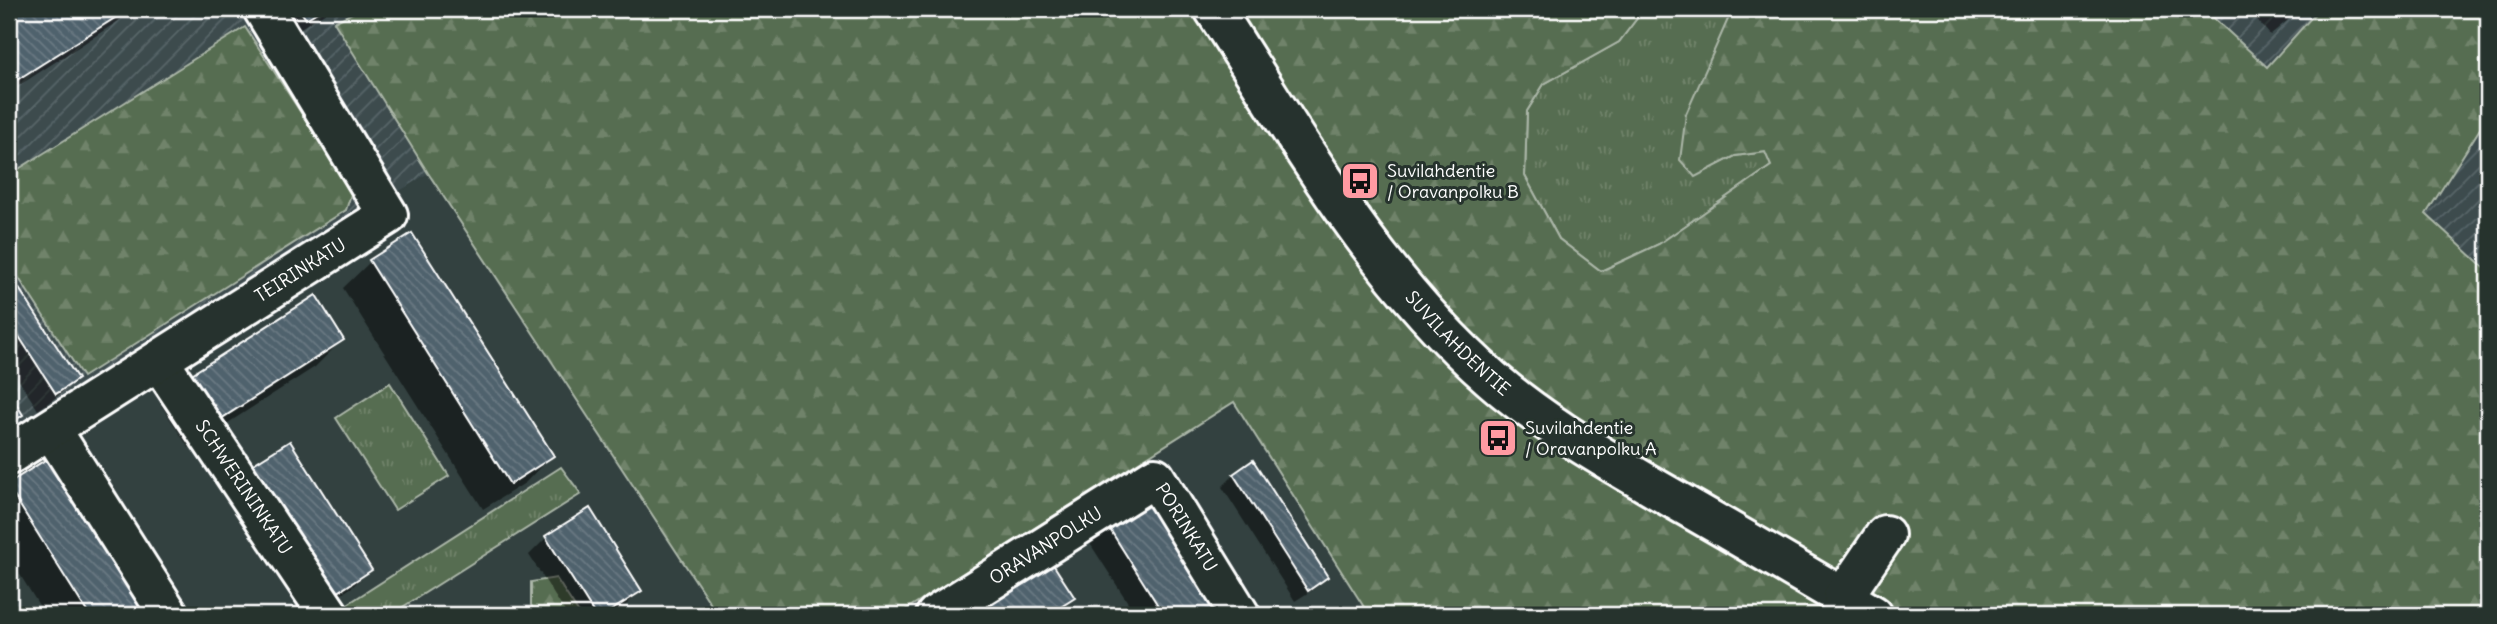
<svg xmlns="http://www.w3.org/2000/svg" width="2497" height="624" viewBox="0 0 2497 624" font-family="Delius,sans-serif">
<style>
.industrial{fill:url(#industrial-furrows)}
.grass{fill:url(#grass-tufts);stroke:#abb6a8;stroke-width:2}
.forest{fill:url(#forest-firs);stroke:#abb6a8;stroke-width:2}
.shadow{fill:#0007}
.building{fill:url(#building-back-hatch);stroke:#fff;stroke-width:2}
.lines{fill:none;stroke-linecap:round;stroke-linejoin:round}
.minor-casing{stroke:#fff;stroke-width:44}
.minor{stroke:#26332d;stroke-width:38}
.labels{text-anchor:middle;stroke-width:6;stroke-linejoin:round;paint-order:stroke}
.poi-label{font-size:18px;fill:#fff;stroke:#26332d;text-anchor:start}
.street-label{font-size:18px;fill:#fff;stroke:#26332d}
</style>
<defs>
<pattern id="industrial-furrows" width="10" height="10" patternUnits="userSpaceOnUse" patternTransform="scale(1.75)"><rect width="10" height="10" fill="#3c4b4e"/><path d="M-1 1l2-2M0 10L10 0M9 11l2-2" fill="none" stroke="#596669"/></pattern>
<pattern id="grass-tufts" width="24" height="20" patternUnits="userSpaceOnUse" patternTransform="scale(1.75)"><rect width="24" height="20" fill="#576d51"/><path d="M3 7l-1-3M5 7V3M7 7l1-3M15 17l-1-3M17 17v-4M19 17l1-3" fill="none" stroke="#70836b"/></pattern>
<pattern id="forest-firs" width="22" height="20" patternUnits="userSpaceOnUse" patternTransform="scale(1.75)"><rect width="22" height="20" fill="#576d51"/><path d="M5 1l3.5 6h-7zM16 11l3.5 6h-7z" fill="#70836b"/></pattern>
<pattern id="building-back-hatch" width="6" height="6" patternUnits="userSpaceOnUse" patternTransform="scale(1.75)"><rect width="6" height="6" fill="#50626d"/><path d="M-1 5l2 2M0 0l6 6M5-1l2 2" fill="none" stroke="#6a7a83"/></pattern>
</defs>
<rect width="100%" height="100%" fill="#334140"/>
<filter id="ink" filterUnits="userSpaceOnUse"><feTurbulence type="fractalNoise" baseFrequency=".0143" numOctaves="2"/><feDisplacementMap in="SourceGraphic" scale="14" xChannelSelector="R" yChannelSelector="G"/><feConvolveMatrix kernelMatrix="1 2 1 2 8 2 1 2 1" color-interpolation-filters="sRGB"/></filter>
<g filter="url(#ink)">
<g class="industrial">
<path d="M9,9H360L335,22L428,173L9,440Z"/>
<path d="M2204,9H2488V271L2267,67Z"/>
</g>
<g class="grass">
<path d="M1644,9H1714L1730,16L1710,61L1695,176L1735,156L1766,152L1771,166L1659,244L1601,271L1559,239L1525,176L1527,111L1544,84L1619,42Z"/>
<path d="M390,383L449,476L395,510L336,418Z"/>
<path d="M561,467L581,494L390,615H349L343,607Z"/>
</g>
<g class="forest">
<path d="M360,9H1644L1619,42L1544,84L1527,111L1525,176L1559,239L1601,271L1659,244L1771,166L1765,152L1735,156L1695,177L1680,160L1686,114L1729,17L1714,9H2204L2267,67L2319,9H2488V116L2426,214L2488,271V615H1369L1234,402L897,615H718L428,173L334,22Z"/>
<path d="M245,27L352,191L346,210L83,377L9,263V175Z"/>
<path d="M556,578L580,615H537L531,605V582Z"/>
</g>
<g class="shadow">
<path d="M9,9H137L9,92Z"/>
<path d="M264,9H331L283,39Z"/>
<path d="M2248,9H2301L2270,35Z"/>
<path d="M412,235L551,456L525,483L483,509L343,288L370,262Z"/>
<path d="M9,276L76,379L58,396L38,410L9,365Z"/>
<path d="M342,340L315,367L189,448L161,405L188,378Z"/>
<path d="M49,459L147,615H45L9,557V485Z"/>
<path d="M1234,475L1326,577L1314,589L1295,601L1222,487Z"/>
<path d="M231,487L370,570L352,587L312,614Z"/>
<path d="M1107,524L1223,615H1136L1089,542Z"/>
<path d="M546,538L640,591L623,608L612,615H567L529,555Z"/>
<path d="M1073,598L1055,615H963Z"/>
</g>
<g class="building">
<path d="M9,9H129L9,85Z"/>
<path d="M299,9H322L306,19Z"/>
<path d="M412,233L554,456L510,484L369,260Z"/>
<path d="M9,273L78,379L56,394L9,321Z"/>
<path d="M316,295L344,340L216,422L187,377Z"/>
<path d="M9,392L23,415L9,424Z"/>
<path d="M290,441L372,570L329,598L247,468Z"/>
<path d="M50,457L149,615H89L9,488V483Z"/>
<path d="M1253,460L1328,577L1308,591L1233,474Z"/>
<path d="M1149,495L1225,615H1164L1106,523Z"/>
<path d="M590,508L642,591L604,615H595L545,536Z"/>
<path d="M1049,558L1075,598L1048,615H960Z"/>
</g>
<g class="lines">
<defs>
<g id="minor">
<path id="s1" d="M1214,9C1298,139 1374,276 1492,379C1542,423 1601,456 1658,490C1730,531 1802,573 1873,615"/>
<path id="s2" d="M159,361L329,615"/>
<path d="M51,429L169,615"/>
<path id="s3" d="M9,455L388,215L263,9"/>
<path d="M1843,597L1885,535"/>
<path id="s4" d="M936,615L1155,477L1240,615"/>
</g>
</defs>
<use href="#minor" class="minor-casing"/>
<use href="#minor" class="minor"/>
</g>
</g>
<defs>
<symbol id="bus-square" viewBox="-11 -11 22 22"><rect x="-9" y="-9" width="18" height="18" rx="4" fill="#ff9aa2" stroke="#26332d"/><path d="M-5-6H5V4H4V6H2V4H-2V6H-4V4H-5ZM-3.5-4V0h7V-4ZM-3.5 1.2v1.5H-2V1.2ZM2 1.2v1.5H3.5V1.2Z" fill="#111"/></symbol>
</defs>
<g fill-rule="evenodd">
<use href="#bus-square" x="1338" y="159" width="44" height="44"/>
<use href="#bus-square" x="1476" y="416" width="44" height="44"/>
</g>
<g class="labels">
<g class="poi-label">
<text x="1387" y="177">Suvilahdentie<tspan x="1387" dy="21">/ Oravanpolku B</tspan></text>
<text x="1525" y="434">Suvilahdentie<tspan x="1525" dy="21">/ Oravanpolku A</tspan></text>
</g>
<g class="street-label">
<text dy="6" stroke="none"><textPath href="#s3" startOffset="345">TEIRINKATU</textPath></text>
<text dy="6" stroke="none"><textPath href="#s1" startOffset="415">SUVILAHDENTIE</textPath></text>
<text dy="6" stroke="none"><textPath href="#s2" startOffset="152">SCHWERININKATU</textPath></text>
<text dy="6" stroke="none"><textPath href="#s4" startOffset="318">PORINKATU</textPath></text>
<text dy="6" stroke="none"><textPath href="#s4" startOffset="130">ORAVANPOLKU</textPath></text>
</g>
</g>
<rect width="2497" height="624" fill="none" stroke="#26332d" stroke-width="35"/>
<rect x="18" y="18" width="2462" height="589" fill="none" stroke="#fff" stroke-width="2.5" filter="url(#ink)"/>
</svg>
